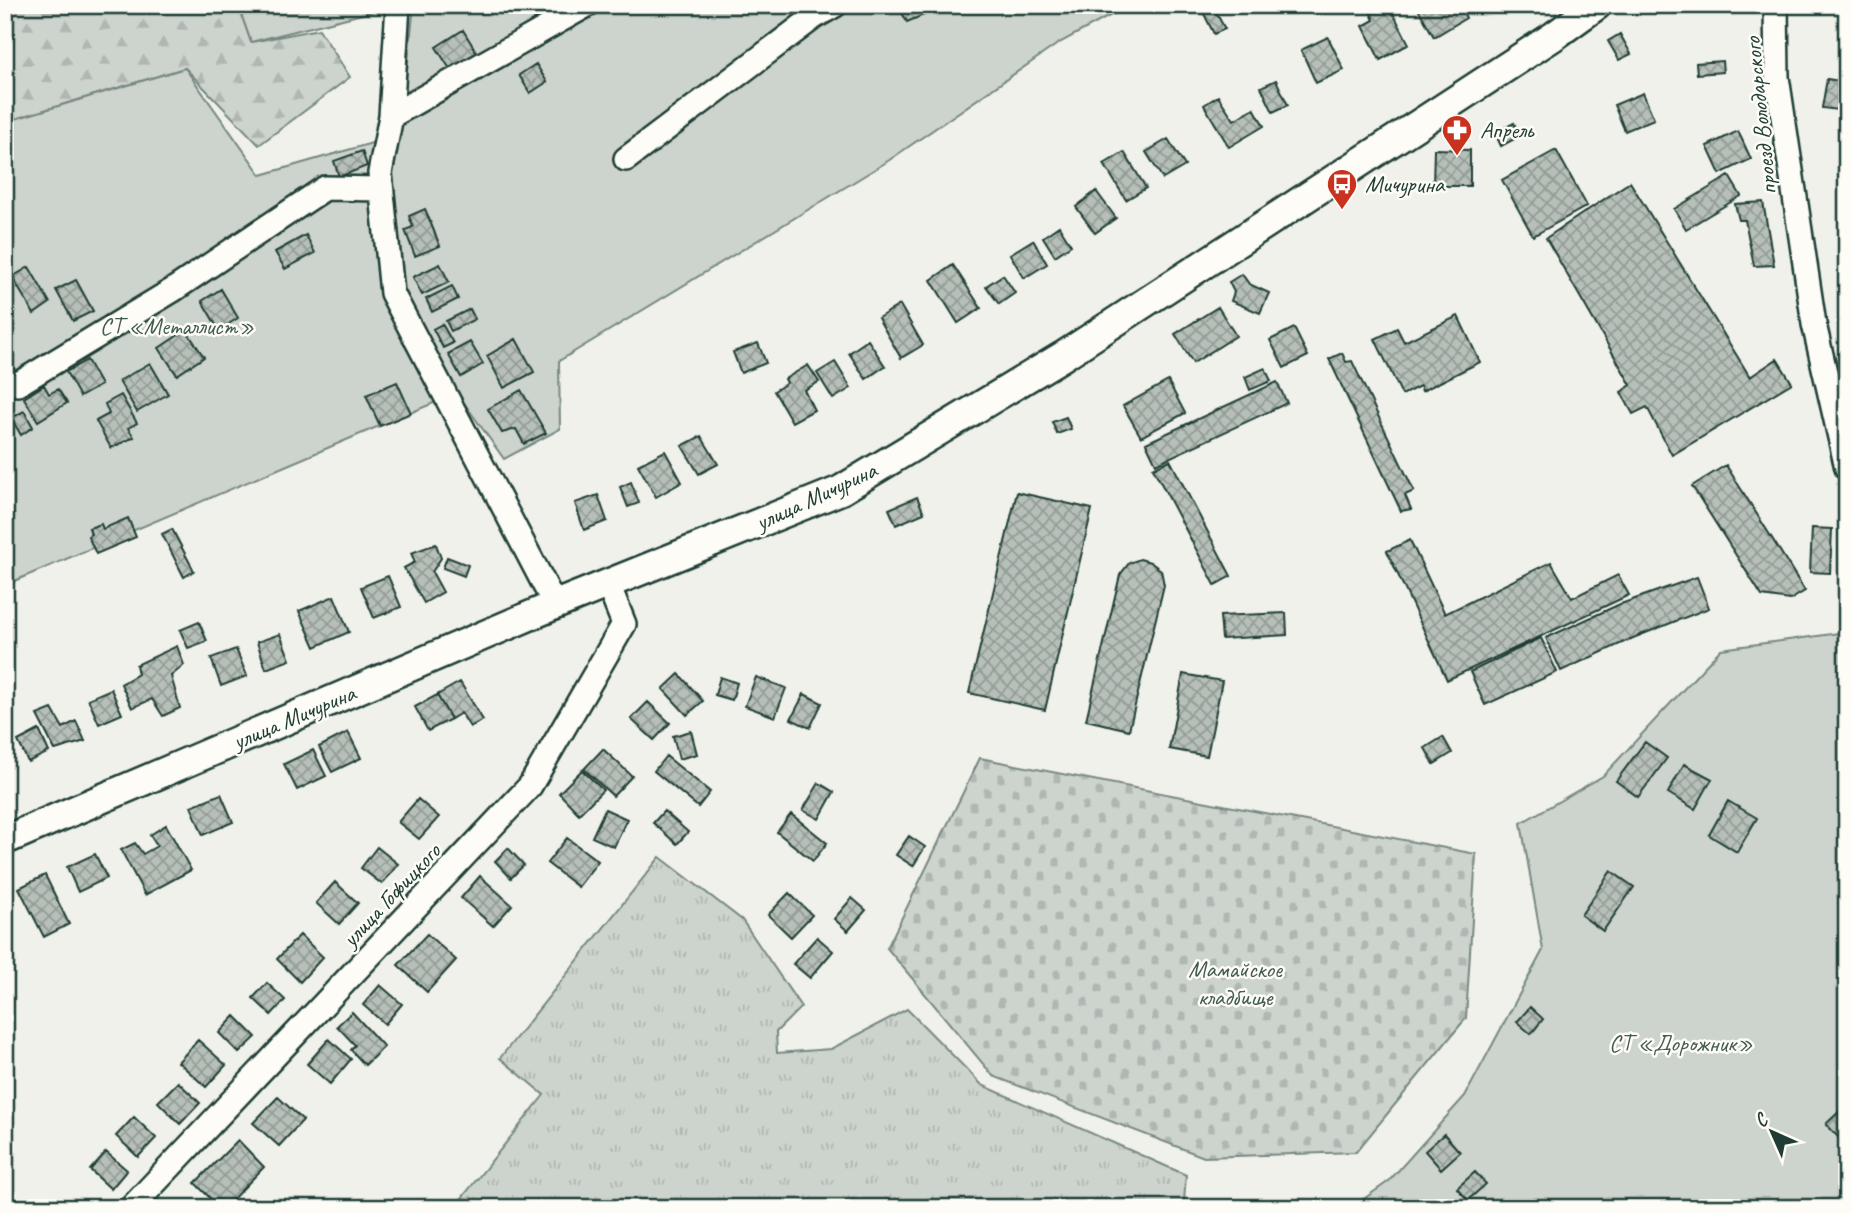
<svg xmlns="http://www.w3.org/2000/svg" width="1852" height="1213" viewBox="0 0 1852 1213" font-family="Caveat,sans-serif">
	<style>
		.grass { fill: url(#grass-tufts); stroke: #768880; stroke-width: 2 }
		.forest { fill: url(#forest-firs); stroke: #768880; stroke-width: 2 }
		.cemetery { fill: url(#cemetery-stones); stroke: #768880; stroke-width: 2 }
		.garden { fill: #cdd3cd; stroke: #768880; stroke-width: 2 }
		.building { fill: url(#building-cross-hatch); stroke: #1f3d34; stroke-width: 2 }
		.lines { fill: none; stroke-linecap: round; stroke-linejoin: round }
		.minor-casing { stroke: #1f3d34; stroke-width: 28 }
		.tertiary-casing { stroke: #1f3d34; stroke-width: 33 }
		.minor { stroke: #fdfcf7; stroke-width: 23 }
		.tertiary { stroke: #fdfcf7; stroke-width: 28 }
		.labels { text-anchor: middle; stroke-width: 5; stroke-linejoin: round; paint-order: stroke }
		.street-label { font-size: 24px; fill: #1f3d34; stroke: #fdfcf7 }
		.poi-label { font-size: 24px; fill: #1f3d34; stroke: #fdfcf7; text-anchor: start }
		.park-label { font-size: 24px; fill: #425b53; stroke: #fdfcf7 }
	</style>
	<defs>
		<pattern id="grass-tufts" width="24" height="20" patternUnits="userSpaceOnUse" patternTransform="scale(1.75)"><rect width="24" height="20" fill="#cdd3cd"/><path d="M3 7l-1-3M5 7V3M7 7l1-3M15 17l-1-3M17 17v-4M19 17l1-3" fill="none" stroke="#b0b6b1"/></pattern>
		<pattern id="forest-firs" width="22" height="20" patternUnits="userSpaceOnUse" patternTransform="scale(1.75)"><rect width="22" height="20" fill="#cdd3cd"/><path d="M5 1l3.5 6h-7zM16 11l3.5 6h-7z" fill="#b0b6b1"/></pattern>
		<pattern id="cemetery-stones" width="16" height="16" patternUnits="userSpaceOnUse" patternTransform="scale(1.75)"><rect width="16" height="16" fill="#cdd3cd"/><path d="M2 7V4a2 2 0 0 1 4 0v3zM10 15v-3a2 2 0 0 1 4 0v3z" fill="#b0b6b1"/></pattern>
		<pattern id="building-cross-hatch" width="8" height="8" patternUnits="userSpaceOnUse" patternTransform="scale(1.75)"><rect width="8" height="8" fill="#b6bfb8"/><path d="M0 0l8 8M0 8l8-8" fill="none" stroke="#939c96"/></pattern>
	</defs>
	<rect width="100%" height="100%" fill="#f0f1eb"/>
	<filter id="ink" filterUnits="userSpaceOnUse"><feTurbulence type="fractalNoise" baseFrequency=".0143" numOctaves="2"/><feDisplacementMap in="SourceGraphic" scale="14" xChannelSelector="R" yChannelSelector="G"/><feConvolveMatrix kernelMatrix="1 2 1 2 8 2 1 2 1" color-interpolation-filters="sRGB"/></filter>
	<g filter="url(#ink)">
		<path class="grass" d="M660,857l82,63 59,87 -25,25 1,21 54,-4 76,-40 75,76 204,90 -2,27 -5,6h-725l90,-113 -44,-37z"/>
		<path class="forest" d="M5,5h233l13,37 68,-13 31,48 -91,68 -74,-77 -180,54z"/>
		<path class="cemetery" d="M980,758l496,96 -10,164 -110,134 -152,5 -211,-81 -106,-128z"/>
		<path class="garden" d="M238,5h160l-147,37z
			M414,5h716l-71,38 -174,120 -326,198 1,68 -56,30 -47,-66 -452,192v-463l180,-54 76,107 139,-40z
			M1847,632v576h-496l38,-27 76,-85 78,-146 -22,-127 82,-47 118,-127z"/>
		<path class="building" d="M898,5h30l3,7 -24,10z
			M1206,5h6l13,24 -11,5 -13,-26z
			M1367,5h22l20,39 -29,16 -17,-34 11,-6z
			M1416,5h43l7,13 -32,19z
			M463,30l14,23 -27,16 -14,-22z
			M1620,34l11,20 -12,6 -11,-19z
			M1328,37l16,33 -28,13 -15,-33z
			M1722,61l1,11 -26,2 -1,-11z
			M536,64l11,18 -17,11 -11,-18z
			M1827,79l20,3v29l-25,-3z
			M1276,80l12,25 -15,7 -12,-25z
			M1643,93l11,26 -29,12 -11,-26z
			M1218,96l16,24 20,-12 10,18 -35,21 -25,-42z
			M1514,123l6,13 -19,10 -6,-13z
			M1738,131l13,28 -31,15 -13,-28z
			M1168,139l17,27 -22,13 -17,-27z
			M1434,149l36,1v36h-37z
			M1556,150l31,56 -54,30 -31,-56z
			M362,151l5,15 -28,11 -5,-16z
			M1124,152l22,36 -20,12 -22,-36z
			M1729,176l12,20 -55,33 -12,-20z
			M1630,182l120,195 27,-18 15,24 -120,72 -25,-48 -14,7 -12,-22 10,-7 -85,-147z
			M1096,191l20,27 -21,15 -19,-26z
			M1763,202l11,63 -20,1 -9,-46h-6l-4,-16z
			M425,209l15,37 -25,10 -10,-26 8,-3 -4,-11z
			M1059,226l12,19 -16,11 -12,-19z
			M306,235l9,18 -30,16 -10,-17z
			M1033,240l14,24 -23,14 -14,-24z
			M440,264l9,18 -27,13 -9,-18z
			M953,265l28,43 -23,15 -27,-43z
			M29,267l21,36 -16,11 -22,-37z
			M1242,274l7,10 20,9 -9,20 -29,-12 3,-9 -5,-10z
			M1003,275l12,18 -16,11 -13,-18z
			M76,280l17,31 -20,10 -17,-31z
			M452,286l6,13 -26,13 -6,-13z
			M221,289l17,29 -19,12 -17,-29z
			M900,305l23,40 -22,13 -23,-40z
			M1218,307l18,29 -43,27 -18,-29z
			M470,309l5,10 -24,12 -5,-10z
			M1458,316l22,46 -58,29 -2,-5 -18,9 -27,-56 22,-11 7,14z
			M442,324l11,19 -10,5 -10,-19z
			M1294,328l14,28 -24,12 -14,-28z
			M186,330l18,27 -27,18 -18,-27z
			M516,339l18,33 -30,16 -17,-32z
			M868,340l17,26 -19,13 -17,-26z
			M470,342l13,22 -22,13 -13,-23z
			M758,343l8,20 -25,10 -8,-21z
			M1342,353l4,9 6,-1 62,130 -9,4 6,14 -10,2 -72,-152z
			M5,354l11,19 -11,6z
			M87,360l14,25 -21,12 -14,-25z
			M835,362l16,26 -18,11 -16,-26z
			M150,363l18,31 -31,18 -18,-31z
			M808,365l11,17 -15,8 10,20 -22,12 -18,-31 13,-8 -2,-4z
			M1265,368l6,13 -21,9 -5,-13z
			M1168,381l17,32 -44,24 -18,-31z
			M397,382l14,31 -31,13 -14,-31z
			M1277,382l10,21 -131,61 -10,-21z
			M44,385l5,9 9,-5 9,14 -29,18 -14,-23z
			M521,390l25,43 -22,11 -8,-15 -14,4 -14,-24z
			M121,395l16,28 -9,5 6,9 -23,11 -15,-27 13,-7 -4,-10z
			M24,411l9,16 -12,8 -10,-17z
			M1066,417l5,12 -14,5 -5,-12z
			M701,436l17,28 -19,10 -17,-28z
			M665,451l17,31 -26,15 -18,-32z
			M1170,460l61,116 -16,9 -62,-117z
			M1726,465l79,126 -15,9 -28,-4 -70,-110z
			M631,482l8,21 -11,4 -8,-20z
			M1017,492l75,17 -47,201 -76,-17z
			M598,495l9,26 -23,9 -9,-27z
			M917,497l7,16 -28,12 -7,-16z
			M128,518l8,19 -40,17 -8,-18 3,-2 -2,-6 12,-4 2,5z
			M1812,528l20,1 -2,44 -20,-1z
			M172,529l22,42 -10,6 -22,-43z
			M1410,540l35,74 106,-52 21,36 46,-23 11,20 -182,85 -60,-129z
			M436,544l5,14 -9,14 11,20 -19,11 -20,-35 11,-6 -4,-9z
			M447,557l21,8 -4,11 -21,-8z
			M1140,559l10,3 11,8 3,15 -35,145 -43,-10 34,-145 9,-12z
			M388,576l13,31 -27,11 -13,-31z
			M1697,577l12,31 -76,30 -72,33 -15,-33 72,-33z
			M334,596l15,36 -34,15 -16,-36z
			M1286,613l1,22 -65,4 -2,-23z
			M199,622l8,19 -19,7 -8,-18z
			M280,634l10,26 -24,9 -9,-27z
			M1541,638l16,34 -72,33 -15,-33z
			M177,646l7,19 -13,11 9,32 -17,8 -11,-17 -20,9 -11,-24 17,-10 -2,-9z
			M236,649l11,27 -26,10 -10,-28z
			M679,674l24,27 -16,14 -24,-26z
			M1183,674l39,7 -15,75 -38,-7z
			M720,677l17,6 -5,17 -17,-5z
			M756,677l30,11 -11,29 -30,-11z
			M460,682l23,38 -13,7 -9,-14 -10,6 -14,-24z
			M111,689l11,25 -23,10 -11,-25z
			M804,694l18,9 -12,25 -19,-9z
			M437,695l14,24 -23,12 -13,-24z
			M648,702l22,21 -16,17 -23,-21z
			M52,709l11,19 13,-7 9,20 -30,9 -18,-35z
			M39,730l10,22 -21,10 -10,-21z
			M691,731l6,23 -18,5 -6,-23z
			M348,732l13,26 -29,14 -13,-25z
			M1443,737l9,16 -18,11 -9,-16z
			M1645,742l22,16 -29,39 -22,-16z
			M603,749l29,27 -19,20 -29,-27z
			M313,750l13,26 -29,14 -13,-26z
			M666,756l44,36 -12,15 -44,-36z
			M1684,764l28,15 -17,30 -27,-16z
			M582,770l21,20 -24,24 -20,-21z
			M819,783l15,9 -15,27 -16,-9z
			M221,794l12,28 -30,13 -12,-29z
			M418,799l21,18 -20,22 -21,-17z
			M1728,801l29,17 -20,34 -28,-17z
			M605,809l22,10 -13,28 -22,-10z
			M664,811l24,21 -11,12 -24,-21z
			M791,814l36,29 -14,18 -36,-29z
			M166,825l25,45 -46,25 -24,-45 14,-7 8,11 14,-8 -7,-11z
			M909,836l16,11 -12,19 -17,-11z
			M567,838l31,23 -20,26 -31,-24z
			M377,847l21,17 -16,20 -21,-16z
			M508,848l16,17 -13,13 -16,-17z
			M95,854l12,24 -29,14 -11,-25z
			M1611,871l23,16 -31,44 -22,-16z
			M45,875l24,49 -25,13 -25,-49z
			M480,876l32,29 -19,21 -32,-28z
			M335,882l23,21 -19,21 -23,-21z
			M789,893l23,22 -21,22 -23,-22z
			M852,898l14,12 -18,21 -14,-12z
			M427,934l29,26 -29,32 -29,-27z
			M300,935l23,22 -23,25 -23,-23z
			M817,937l16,14 -23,27 -17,-14z
			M267,983l18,17 -14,15 -18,-17z
			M380,985l22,19 -17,20 -22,-19z
			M1530,1007l13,12 -12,15 -14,-12z
			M352,1012l32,35 -19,18 -14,-15 4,-5 -18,-19z
			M235,1016l21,21 -17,16 -20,-20z
			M329,1039l22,20 -21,25 -23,-20z
			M198,1040l28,25 -20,22 -28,-25z
			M178,1082l22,21 -20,21 -22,-22z
			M278,1097l25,23 -24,26 -26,-23z
			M1841,1110l6,6v17l-7,6 -14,-15z
			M134,1117l22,21 -18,19 -22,-21z
			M1444,1134l16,18 -19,17 -16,-18z
			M238,1140l26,27 -40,41h-4l-25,-25z
			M106,1152l21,18 -16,19 -21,-19z
			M1475,1172l11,12 -18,16 -11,-12z"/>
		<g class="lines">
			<g class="minor-casing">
				<path id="minor" d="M398,5l-7,111 -11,57 12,120 163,312
					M1776,5l1,72 37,247 33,144
					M391,116l196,-111
					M626,159l188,-142 21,-12
					M18,384l155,-94 152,-102 56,1
					M131,1208l399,-422 94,-162 -16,-40"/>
			</g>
			<g class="tertiary-casing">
				<path id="tertiary" d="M5,840l550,-235 286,-115 222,-134 491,-320 43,-31"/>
			</g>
			<use href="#minor" class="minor"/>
			<use href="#tertiary" class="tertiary"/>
		</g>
	</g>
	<defs>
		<g id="pharmacy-pin" transform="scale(1.575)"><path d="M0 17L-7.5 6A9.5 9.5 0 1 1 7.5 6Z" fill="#c8321e" stroke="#fdfcf7"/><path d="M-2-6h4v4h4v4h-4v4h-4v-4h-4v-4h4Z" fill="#fff"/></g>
		<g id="bus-pin" transform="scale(1.575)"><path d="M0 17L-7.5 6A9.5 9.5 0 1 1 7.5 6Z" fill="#c8321e" stroke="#fdfcf7"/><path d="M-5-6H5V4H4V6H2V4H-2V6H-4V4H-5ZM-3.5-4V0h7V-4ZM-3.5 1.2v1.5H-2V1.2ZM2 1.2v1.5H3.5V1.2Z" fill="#fff"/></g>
	</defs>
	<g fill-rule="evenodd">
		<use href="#pharmacy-pin" x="1457" y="130"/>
		<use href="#bus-pin" x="1342" y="184"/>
	</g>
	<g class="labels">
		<g class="street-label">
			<text transform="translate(1760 116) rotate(-96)" y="8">проезд Володарского</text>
			<text transform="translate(816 496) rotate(-25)" y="8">улица Мичурина</text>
			<text transform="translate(294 717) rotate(-23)" y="8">улица Мичурина</text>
			<text transform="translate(391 895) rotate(-47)" y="8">улица Гофицкого</text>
		</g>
		<g class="poi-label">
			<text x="1480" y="138">Апрель</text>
			<text x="1365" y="192">Мичурина</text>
		</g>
		<g class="park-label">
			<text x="177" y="334">СТ «Металлист»</text>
			<text x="1235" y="977">Мамайское<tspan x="1235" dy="28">кладбище</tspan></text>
			<text x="1681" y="1051">СТ «Дорожник»</text>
		</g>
	</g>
	<rect width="1852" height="1213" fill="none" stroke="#fdfcf7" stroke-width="28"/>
	<rect x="14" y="14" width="1824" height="1185" fill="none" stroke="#1f3d34" stroke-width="2.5" filter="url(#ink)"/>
	<g transform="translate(1772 1132) rotate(315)" stroke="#fdfcf7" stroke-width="5" paint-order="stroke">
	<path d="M0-5L12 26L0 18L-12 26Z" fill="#1f3d34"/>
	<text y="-10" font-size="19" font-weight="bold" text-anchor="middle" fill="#1f3d34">С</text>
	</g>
</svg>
